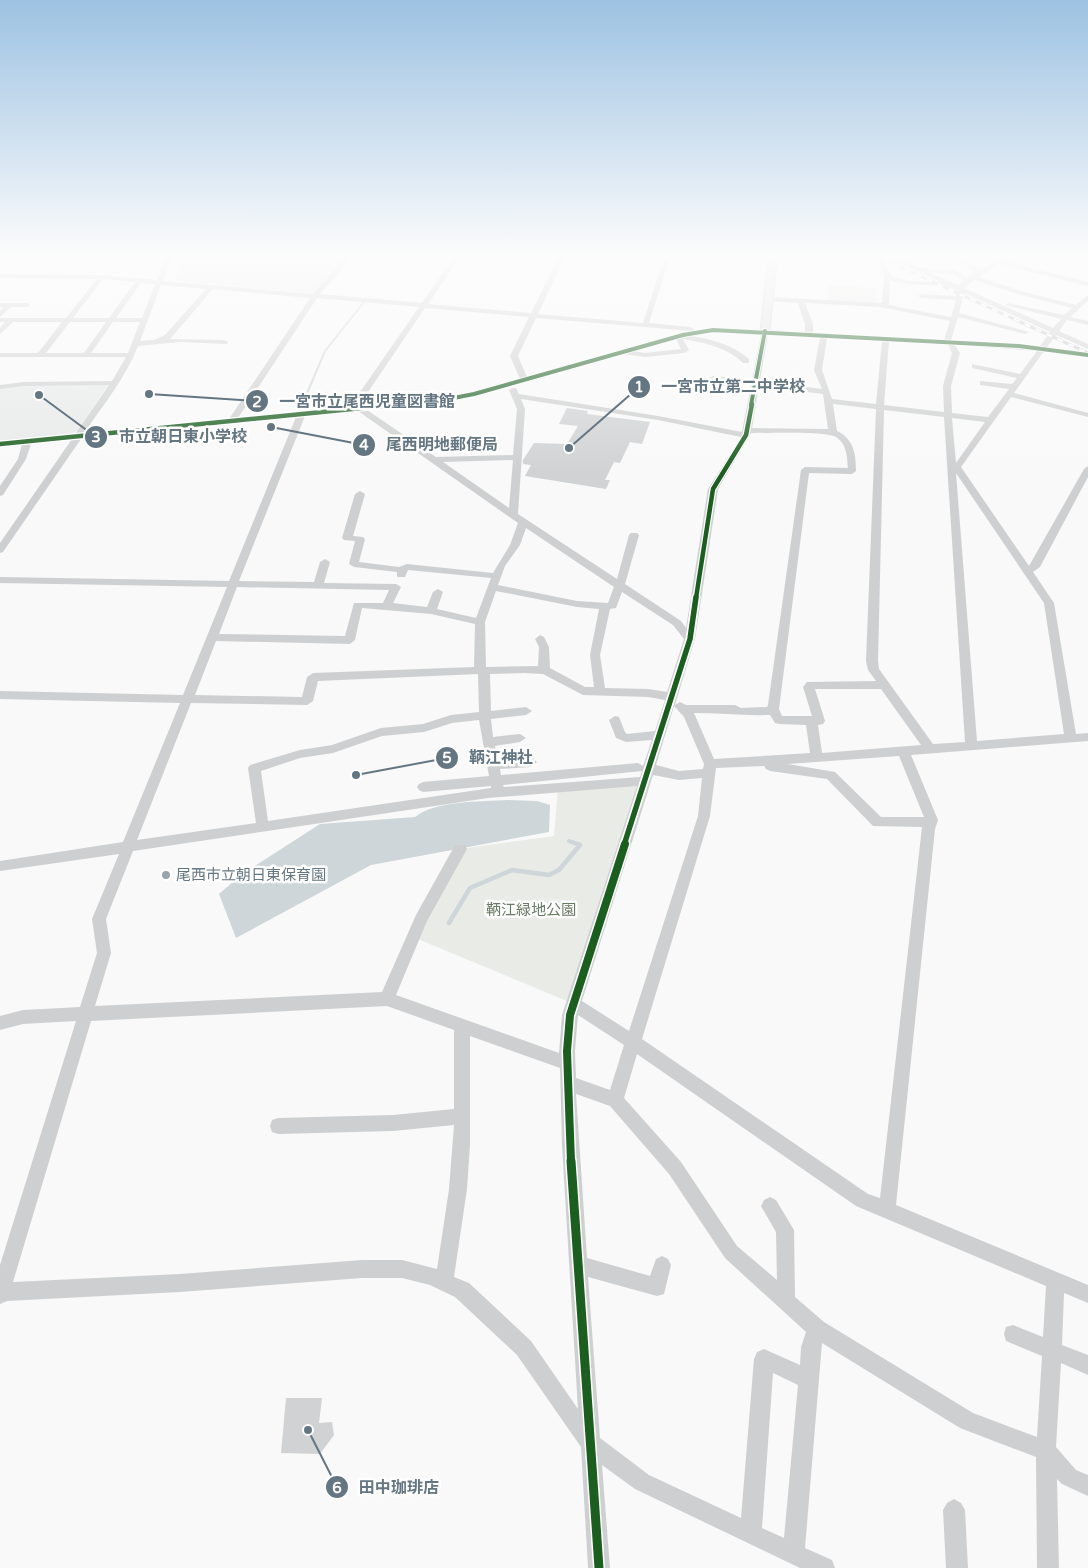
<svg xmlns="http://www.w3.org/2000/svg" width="1088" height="1568" viewBox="0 0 1088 1568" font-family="'Varela Round','Noto Sans JP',sans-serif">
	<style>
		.built { fill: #e8e9e9 }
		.green { fill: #e8ebe6 }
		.water { fill: #ced6d9 }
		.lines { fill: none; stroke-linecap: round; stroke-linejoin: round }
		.stream-far3 { stroke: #ced6d9; stroke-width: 2 }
		.stream-far2 { stroke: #ced6d9; stroke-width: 2.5 }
		.stream-far1 { stroke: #ced6d9; stroke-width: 4 }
		.stream { stroke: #ced6d9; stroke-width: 4.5 }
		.building { fill: #d0d2d3 }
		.major-casing { stroke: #d5d6d7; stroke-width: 3 }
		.minor { fill: #cecfd0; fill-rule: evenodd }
		.major { fill: #e1e2e2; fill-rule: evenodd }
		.rail-casing { stroke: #c3c5c6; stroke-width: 3 }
		.rail { stroke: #fff; stroke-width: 2; stroke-dasharray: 6; stroke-linecap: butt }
		.cycleway-far4-casing { stroke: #fff; stroke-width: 5.5 }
		.cycleway-far3-casing { stroke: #fff; stroke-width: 7 }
		.cycleway-far2-casing { stroke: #fff; stroke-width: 9 }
		.cycleway-far1-casing { stroke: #fff; stroke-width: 11 }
		.cycleway-casing { stroke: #fff; stroke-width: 12 }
		.cycleway-far4 { stroke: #1b5e20; stroke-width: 4 }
		.cycleway-far3 { stroke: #1b5e20; stroke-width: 4.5 }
		.cycleway-far2 { stroke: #1b5e20; stroke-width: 5.5 }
		.cycleway-far1 { stroke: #1b5e20; stroke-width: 8 }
		.cycleway { stroke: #1b5e20; stroke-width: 9 }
		.poi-dot { fill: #99a4ac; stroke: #fff; stroke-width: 2 }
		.labels { text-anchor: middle; stroke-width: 5; stroke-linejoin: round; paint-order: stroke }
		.poi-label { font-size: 15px; fill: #657683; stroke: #fff; text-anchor: start }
		.park-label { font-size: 15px; fill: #687a64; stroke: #fff }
		.leader { fill: none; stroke: #657683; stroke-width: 2 }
		.callout-dot { fill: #657683; stroke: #fff; stroke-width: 2 }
		.mark-label { font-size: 15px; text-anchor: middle; font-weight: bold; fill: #fff }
		.callout-label { font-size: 16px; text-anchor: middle; font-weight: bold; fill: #657683; stroke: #fff; stroke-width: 5; stroke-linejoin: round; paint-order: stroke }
	</style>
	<rect width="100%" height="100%" fill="#f9f9f9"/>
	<path class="built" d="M184,254h166l-34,38 -4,1 -135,-12 -2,-1z
		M109,384l-34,49 -5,2 -70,8v-55l25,-2z"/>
	<path class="green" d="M829,285l47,3 1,17 -50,-3z
		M646,781l-72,223 -161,-67 47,-88 94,-13 4,-48z"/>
	<path class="water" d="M508,800l29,1 13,4 -1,27 -178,33 -135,73 -17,-44 22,-19 79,-51 95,-7c21,-17 66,-15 93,-17z"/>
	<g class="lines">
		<path class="stream-far3" d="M302,405l23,-54 39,-49"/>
		<path class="stream-far2" d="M299,413l4,-9"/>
		<path class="stream-far1" d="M569,841l11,4"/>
		<path class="stream" d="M449,923l21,-35 42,-18 37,5 10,-5 21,-25 -2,-1"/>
	</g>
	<path class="building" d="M567,408l21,3 -1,3 63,8 -8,22 -12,-2 -10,21 -6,-1 -9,18h5l-4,9 -81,-13 6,-11 -8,-1v-4l11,-17 33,1 11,-18 -19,-2z
		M286,1398h36l-3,25 13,-1 2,13 -14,19 -39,-1z"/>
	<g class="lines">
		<g class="major-casing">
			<path id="major" d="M769,254h8l-8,77 -4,3 -4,-3z"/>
		</g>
		<path class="minor" d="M167,254h6l-10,27 150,13 36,-40h6l-35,40 102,9 34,-49h6l-34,50 103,9 29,-59h6l-28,60 105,9 22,-69h6l-22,69 41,4 4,2 -1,2 -157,-13 -18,38 9,21 156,-44 30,-5 49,2 3,-1 40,4v-9l-7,-21 -30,-2 -3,-2 3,-2 114,6 2,-28 -3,-5 -1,-12 -21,-4h31l30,14 35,2 13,8 1,-2 7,-3 -25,-19h7l23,16 25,-16h7l-9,7 84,21v4l-89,-22 -20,13 46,15 51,13 12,-10v6l-18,16 18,4v4l-21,-5 -8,11 29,13v5l-32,-14 -9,12 41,6v4l-44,-6 -30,42 74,20v4l-77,-20 -50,70 68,99 55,-97 4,-3v11l-48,90 -7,5 21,31 22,131 12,-1v8l-177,14 27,65 -3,9 -39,376 192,80v18l-24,-10 -2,52 26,10v20l-27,-12 -5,84 20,23 12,5v21l-26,-12 -5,-5 2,89h-22l-1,-111 -76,-29 -138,-85 -17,205 27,12 3,8h-35l-165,-79 -33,-24 8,103h-22l-7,-121 -64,-92 -62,-58 -25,-12 -28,-7h-40l-182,14 -173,9 -7,3v-39l76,-244 -53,3 -23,6v-14l23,-6 57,-3 17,-54 -5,-34 27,-65 -119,17v-10l123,-19 57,-139 -180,-4v-8l183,4 44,-108 -227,-4v-6l229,4 67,-164 -215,22 -78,113 -3,1v-10l72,-104 -41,5 -5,15 -23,36 -3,1v-10l18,-27 4,-15 -22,3v-6l75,-7 34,-49 -85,1 -24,3v-4l24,-3 88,-1 14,-24h-126v-4h38l24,-31h-49l-13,12v-6l5,-6h-5v-4h66l31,-39 -97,-1v-4l102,1 55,5zM886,257l55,25c-12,0 -44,1 -52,-9 -4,-4 -3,-11 -3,-16zM929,272l24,2 11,7 -6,4zM103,279l32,3 -26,36h-36zM890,280c22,8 48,1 67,10l-1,6 -35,-2 -3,2 3,2 35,2 -5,17 -62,-12zM974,280l47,15 51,13 -8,7 -56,-12 -3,2 56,14 -8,9 -89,-40zM141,283l14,1 -13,34h-26zM161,285l45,4 -41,46 -11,5 -14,1zM213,289l97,9 -81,121 -145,14c20,-29 42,-56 54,-87l42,-4 47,2 1,-2 -4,-2 -54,-1zM964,293l86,39 -10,14 -89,-6 7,-23 67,17 4,-2 -70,-19zM317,298l102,9 -61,88 -3,11 -117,12zM805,303l75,4 70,14 -6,19 -131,-7v-9zM425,308l104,9 -19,39 10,23 -47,13 -30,6 -79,7 2,-10zM70,322h36l-22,31h-38zM113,322h27l-12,31h-37zM713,332l48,3 -9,45 -39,-4 -4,2 4,2 38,5 -9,47 -84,-16 -139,-22 -3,-6h-3l-4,2 8,19 -4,46 -77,2 -69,-47 76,-8 31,-6 149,-42 22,3 39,-4 5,-3 -6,-11c22,4 44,8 60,24h6v-4c-16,-14 -37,-20 -58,-23zM768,335l52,3 -6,32 8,19 -62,-8zM827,338l55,3 -6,63 -44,-5 -10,-29zM676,339l5,10 -36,4 -12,-2zM889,341l59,3 4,9 -9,33 1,26 -60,-7zM955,345l82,6 -17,23 -48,-10v4l45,10 -5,6 -32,-3v4l29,4 -21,28 -36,-4 -1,-27 9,-33zM759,386l64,8 5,35 -76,-1zM521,399l137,21 83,17 -33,52 -22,139 -5,-7 -56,-37 14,-49 -2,-2h-6l-2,2 -12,44 -99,-65 7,-105zM833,404l43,5 -10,252 2,9 8,11 -69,1 -4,5 9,29h-30l-3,-7 30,-236 43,1 4,-3c0,-17 -2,-32 -19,-40zM884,410l60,7 21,325 -32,2 -54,-75 -1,-8zM358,411l160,112 -8,22 -17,28 -86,-9 -8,3 -40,-5 6,-23 -2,-2 -10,-1 12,-42 -5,-3 -5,3 -13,44 2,2 11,1 -6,23 5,3 43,5v5h8l3,-7 83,8 -15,40 -39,-9 6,-17 -5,-3 -5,3 -6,15 -34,-4 8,-16 -5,-3 -72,-1 6,-21 -5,-3 -5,3 -6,20 -75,-1 66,-165zM952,418l33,4 -29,41zM751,433c15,0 76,-2 85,4 11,7 11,20 12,31l-43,-1 -4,3 -33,235 -1,2 -26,1 -6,-3h-49l-6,-3 -5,3 20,-66 23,-150zM513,460l-4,48 -66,-46zM956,473l88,130 20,131 -87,7zM526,528l88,59 -6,16 -31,-2 -79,-16 7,-19 15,-21zM237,587l152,3 -6,13h-29l-9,33 -126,-2zM496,591l81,16 22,2 -9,46 4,32h-9l-35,-19 -1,-21 -5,-10 -4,-2 -5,4 4,8 -1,19 -52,1 -1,-45zM622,592l51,33 11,14 -17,53 -19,-3 -43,-1 -5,-33 10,-46 6,-1zM362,608l69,6 44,10 -1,43 -161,6 -6,4 -5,20 -107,-2 21,-54 134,3 5,-4zM524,673l19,1 40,21 65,2 17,3 -10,31 -28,3 -2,-2 -6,-15 -4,-1 -6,4 7,18 10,4 26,-2 -9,26 -5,-3 -137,12 -1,-6 31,-2 6,-5 -6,-5 -33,3 -3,-14 25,-4 6,-4 -6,-4 -27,3 -2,-18 35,-4 6,-4 -6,-4 -35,4 -1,-37zM478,674l1,38 -28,3 -28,9 -42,4 -49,17 -32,5 -50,15 -2,3 8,55 -119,17 54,-137 116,2 6,-4 5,-20zM815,689h66l40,56 -99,8 -4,-28 5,-1 2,-3zM674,706l10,11 20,47 -1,5 -24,2 -23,-6zM694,713c26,0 50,3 76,2l5,8 4,1 27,1 4,28 -96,6zM479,720l10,56 -66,6 -4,2 -2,3 2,3 4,2 68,-6v2l-223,33 -7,-50 39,-13 33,-5 49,-17 42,-4 28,-9zM899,756l25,61h-43l-46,-45 -47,-8zM764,766l2,3 4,2 57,8 46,47 49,1 -42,371 -12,-4 -226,-155 68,-223 6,-48zM642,771l-2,6 -136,10 -1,-2zM653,775l26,5 23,-2 -4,38 -69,215 -47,-30zM637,786l-75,229 -3,38 -163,-58 31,-74 40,-72 -2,-4h-10l-39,70 -34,77 -287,14 16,-53 -5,-34 27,-68 355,-53zM387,1006l67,24v79l-61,6 -115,3 -6,2 -2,6 2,6 6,2 115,-3 61,-6 -5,64 -12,80 -35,-9h-40l-182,14 -167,8 78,-261zM578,1015l46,30 -14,45 -34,-12 -1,-27zM470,1036l90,32 2,78 16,263 -47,-68 -62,-58 -15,-6 13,-88 3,-44zM637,1054l219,152 190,80 -3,51 -30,-12 -7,2 -2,7 2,7 36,15 -5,81 -64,-24 -149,-91 -29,-25 -1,-67 -18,-30 -6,-3 -6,3 -3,6 15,26 1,48 -40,-34 -56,-84 -57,-64zM576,1094l34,12 59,68 56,84 81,74 -5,15 -1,18 -36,-16 -7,3 -3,7 -13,159 -92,-43 -49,-37 -12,-161 69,19 7,-2 7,-29 -3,-6 -6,-3 -6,3 -6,17 -63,-18zM773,1373l25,12 -14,153 -22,-10z
			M1040,254c7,0 14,3 20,3 10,-1 17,-4 28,-1v4l-14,-4 -15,5z
			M0,303h27l3,2 -3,2h-16l-11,10v-6l3,-4h-3z
			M954,1499l7,4 4,7 3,58h-22l-3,-58 4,-7z"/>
		<use href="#major" class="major"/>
		<g class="rail-casing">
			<path id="rail" d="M872,254l216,99"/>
		</g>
		<use href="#rail" class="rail"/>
		<g class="cycleway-far4-casing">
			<path id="cycleway-far4" d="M391,405l52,-5 31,-6 209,-59 30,-5 306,16 69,9
				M751,405l14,-74"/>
		</g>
		<g class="cycleway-far3-casing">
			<path id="cycleway-far3" d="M0,444l403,-40
				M696,598l17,-109 33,-54 6,-31"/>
		</g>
		<g class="cycleway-far2-casing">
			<path id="cycleway-far2" d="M624,845l66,-206 6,-42"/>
		</g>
		<g class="cycleway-far1-casing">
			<path id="cycleway-far1" d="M571,1162l-4,-111 3,-36 55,-171"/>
		</g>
		<g class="cycleway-casing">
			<path id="cycleway" d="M571,1161l28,407"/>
		</g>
		<use href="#cycleway-far4" class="cycleway-far4"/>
		<use href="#cycleway-far3" class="cycleway-far3"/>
		<use href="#cycleway-far2" class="cycleway-far2"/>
		<use href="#cycleway-far1" class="cycleway-far1"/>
		<use href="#cycleway" class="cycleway"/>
	</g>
	<linearGradient id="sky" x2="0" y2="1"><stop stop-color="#9dc2e2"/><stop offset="0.54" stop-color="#fcfcfc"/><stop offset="1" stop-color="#fcfcfc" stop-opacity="0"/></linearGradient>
	<rect width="1088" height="474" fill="url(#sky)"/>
	<circle class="poi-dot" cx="166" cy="875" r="5"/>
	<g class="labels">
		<g class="poi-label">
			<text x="176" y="880">尾西市立朝日東保育園</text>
		</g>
		<g class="park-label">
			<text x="531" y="915">鞆江緑地公園</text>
		</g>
	</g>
	<path class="leader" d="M569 448L639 387M149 394L257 401M39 395L96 437M271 427L364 445M356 775L447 758M308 1430L337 1487"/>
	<g class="callout-dot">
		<circle cx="569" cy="448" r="5"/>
		<circle cx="149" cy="394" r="5"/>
		<circle cx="39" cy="395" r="5"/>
		<circle cx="271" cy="427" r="5"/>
		<circle cx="356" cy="775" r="5"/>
		<circle cx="308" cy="1430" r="5"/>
		<circle cx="639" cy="387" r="12"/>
		<circle cx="257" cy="401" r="12"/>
		<circle cx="96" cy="437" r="12"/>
		<circle cx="364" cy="445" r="12"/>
		<circle cx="447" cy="758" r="12"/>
		<circle cx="337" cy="1487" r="12"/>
	</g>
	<g class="mark-label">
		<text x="639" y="392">1</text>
		<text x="257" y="407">2</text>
		<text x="96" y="442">3</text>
		<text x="364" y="450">4</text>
		<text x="447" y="763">5</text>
		<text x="337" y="1493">6</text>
	</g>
	<g class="callout-label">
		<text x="733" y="392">一宮市立第二中学校</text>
		<text x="367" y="407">一宮市立尾西児童図書館</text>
		<text x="183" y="442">市立朝日東小学校</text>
		<text x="442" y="450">尾西明地郵便局</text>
		<text x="501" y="763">鞆江神社</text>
		<text x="399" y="1493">田中珈琲店</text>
	</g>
</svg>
